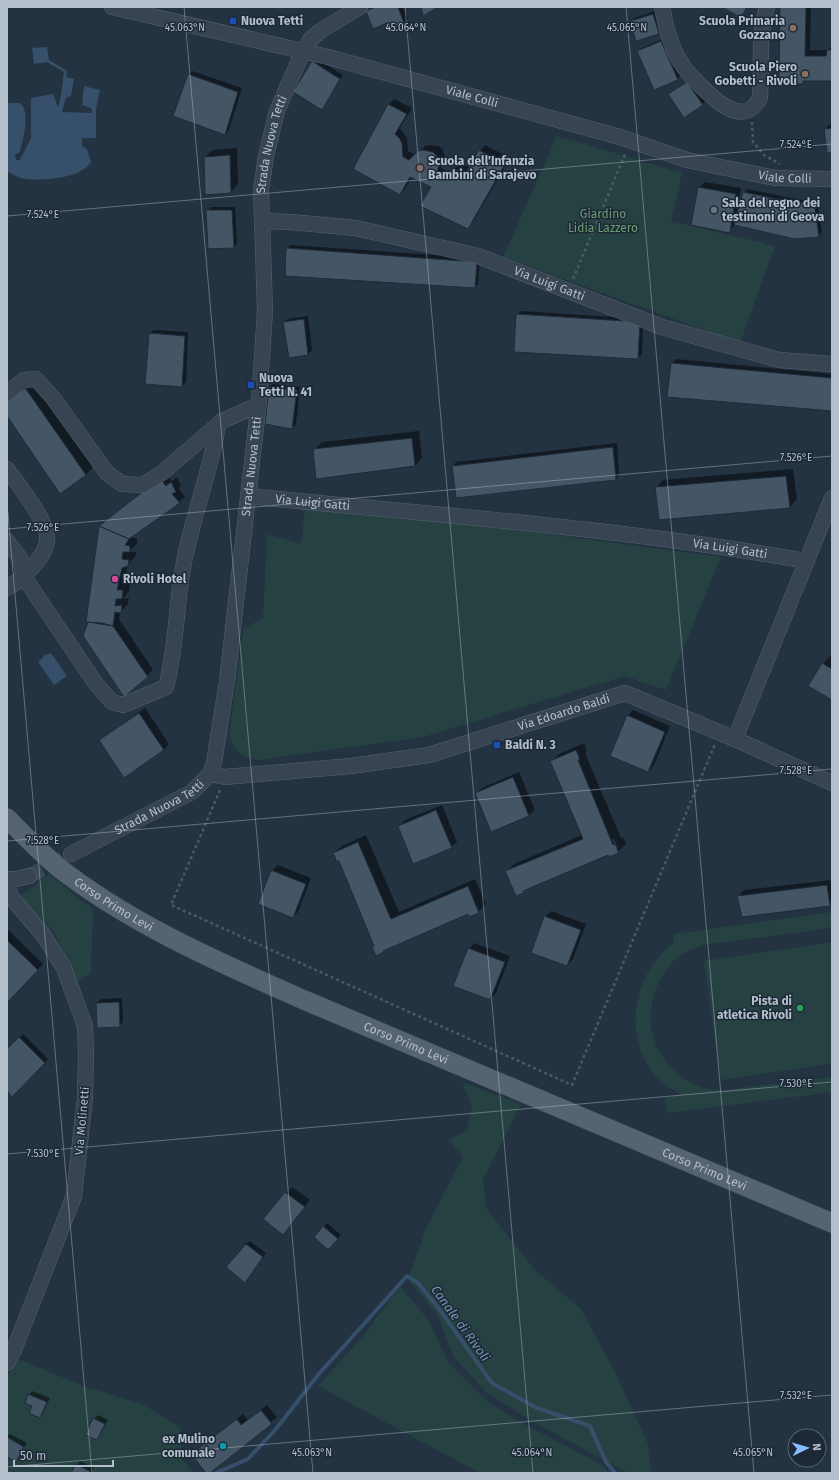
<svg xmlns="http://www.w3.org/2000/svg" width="839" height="1480" viewBox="0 0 839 1480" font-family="'Fira Sans',sans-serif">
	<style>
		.green { fill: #264142 }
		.water { fill: #364f6a }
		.shadow { fill: #0007; fill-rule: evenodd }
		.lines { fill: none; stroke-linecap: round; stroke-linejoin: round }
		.stream { stroke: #364f6a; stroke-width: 4 }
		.building { fill: #456; stroke: #1f2b38 }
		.minor-tunnel { stroke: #394857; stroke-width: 15; stroke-dasharray: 15 8; stroke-linecap: butt }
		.minor-casing { stroke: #56626f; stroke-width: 16 }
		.major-casing { stroke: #44505d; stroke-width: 20 }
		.path { stroke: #445e5f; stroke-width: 2.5; stroke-dasharray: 3 3; stroke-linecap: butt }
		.minor { stroke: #384451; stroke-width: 15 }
		.major { stroke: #566371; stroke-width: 19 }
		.ticks { fill: none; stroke: #b4bfcc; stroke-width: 1; stroke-opacity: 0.45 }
		.transit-dot { fill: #1a4fb4; stroke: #1d2936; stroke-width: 1.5 }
		.education-dot { fill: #8d6e63; stroke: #1d2936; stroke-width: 1.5 }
		.worship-dot { fill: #6b7280; stroke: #1d2936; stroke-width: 1.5 }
		.hotel-dot { fill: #d1479c; stroke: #1d2936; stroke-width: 1.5 }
		.leisure-dot { fill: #2e9e5b; stroke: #1d2936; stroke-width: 1.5 }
		.culture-dot { fill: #0f9aa8; stroke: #1d2936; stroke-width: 1.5 }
		.labels { text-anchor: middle; stroke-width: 3; stroke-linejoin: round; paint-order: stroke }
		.poi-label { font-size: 12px; font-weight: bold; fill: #b4bfcc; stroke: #1d2936; text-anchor: start }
		.street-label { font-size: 12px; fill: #b4bfcc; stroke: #1d2936 }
		.park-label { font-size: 12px; fill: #6a9e72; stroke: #1d2936 }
		.water-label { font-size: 13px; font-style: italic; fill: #7292b1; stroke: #1d2936 }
		.ticks-label { font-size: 10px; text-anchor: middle; fill: #b4bfcc; stroke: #1d2936; stroke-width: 3; stroke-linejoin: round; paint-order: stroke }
	</style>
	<rect width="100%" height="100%" fill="#233342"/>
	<path class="green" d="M557,136l125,37 -11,48 104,25 -35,97 -237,-86z
		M306,502l415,55 -55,133 -41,-14 -202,61 -165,23c-19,-4 -21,-6 -29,-24l14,-107 20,-11 4,-84 34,10z
		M49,874l44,36 -2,63 -13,9 -24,-50 -36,-34z
		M832,912v16l-129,17c-9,3 -18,7 -25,12 -33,29 -38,83 -4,113 9,8 19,15 31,18 16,5 35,0 51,-2 26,-3 51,-6 76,-9v15l-165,21 -2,-15 16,-3c-9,-6 -19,-12 -27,-21 -32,-39 -21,-102 20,-131l-1,-9z
		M832,942v122l-111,16 -17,-119z
		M462,1082l59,22 -38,76 3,28 50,63 45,38 36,67 31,68 3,29h-23l-98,-53 -44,-28 -33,-36 -16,-42 -29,-34 18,-52 37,-71 -14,-17 18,-10 5,-23z
		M400,1286l29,35 19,41 40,40 38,23 78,41 5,7h-129l-162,-87 46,-51z
		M16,1358l70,29 56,17 38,23 2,32 12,14h-187v-96z"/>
	<path class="water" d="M47,47l2,13 18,11 -1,6 8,2 -3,17 -5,2 -4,14 30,1 -1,-5 -9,-3 2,-19 16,4 -4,19v29h-14v8l5,3 4,13c-10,17 -52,20 -70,16 -5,-1 -10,-5 -14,-7v-68h13c11,8 3,39 -1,50l-4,1 1,6h4l11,-22v-40l22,-4 5,13c4,-10 4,-23 6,-35l-17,-10 -13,2 -2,-16z
		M51,653l16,23 -13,9 -16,-23 5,-4v-2z"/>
	<path class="shadow" d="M373,7h30l5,12 -4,3 -14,6 -2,-6 -21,-11z
		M781,7h30l-1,43h18l4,-4v34h-26l-3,3z
		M656,11l6,19 -4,3 -27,-11 3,-4z
		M665,38l16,37 -4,4 -39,-28 4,-3z
		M316,58l27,17 -18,30 -13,-43z
		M192,71l50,17 -13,42 -4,4 -37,-59z
		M691,79l15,22 -4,3 -33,-10z
		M394,99l18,9 -12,20 7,10 1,13 8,4 9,-9 5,-1 9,1 4,4 2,7 -4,11 9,5 6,-6 6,-2 9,2 9,-16 5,-6 25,13 -37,64 -5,5 -36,-41 -20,-10 -6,12 -6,6 -12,-89z
		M831,123h1v29l-7,-23z
		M237,148l1,36 -8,8 -25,-35 8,-7z
		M705,182l36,6 -4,24h2l5,-19 3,-4 54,11 16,-1 5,33 -3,4 -24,2 -60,-13 -6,7 -30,-45z
		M211,207h24l2,37 -4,3 -26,-36z
		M291,245l189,13 -2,26 -4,3 -187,-39z
		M521,311l122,8 -1,35 -4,4 -121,-43z
		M308,316l4,34 -4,4 -24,-32 4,-3z
		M154,330l34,2 -2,50 -4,4 -36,-3 4,-50z
		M676,359l156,15v36l-160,-47z
		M34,381l59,86 -7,8 -79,-61v-13z
		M273,384l27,3 -4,38 -4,3 -23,-41z
		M419,431l3,27 -7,8 -101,-16 8,-8z
		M617,443l2,32 -3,4 -163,-13 3,-4z
		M793,469l4,30 -7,8 -134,-19 7,-8z
		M166,473l6,8 5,-4 4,9 -3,2 7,9 -53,40 5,2v4l-8,9h7l-1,5 -7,7 -4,18 6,1 -1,8 -6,8 6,-1 -1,6 -7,7 -2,8 34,51 -29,25 -35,-73 11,-96z
		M832,654v45l-9,-35z
		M145,708l24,36 -6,6 -63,-10z
		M633,710l37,16 -16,39 -6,6 -20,-55z
		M584,743l3,8 -2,2 36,85 2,-1 3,7 -8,8 -9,2 -81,34 -12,7 -9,-23 7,-8 68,-29 -30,-74 7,-7zM612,839h2l4,9h-2z
		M519,772l16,38 -6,5 -38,16 -15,-37 6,-6z
		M442,805l15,37 -6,5 -52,-21 6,-6z
		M366,835l33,77 76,-33 11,25 -8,8 -9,1 -82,35 -11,7 -1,-9 -36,-86 -5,-7 8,-7z
		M278,865l33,13 -13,34 -6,5 -20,-46z
		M832,880v22l-3,3 -91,-9 6,-6z
		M551,911l35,13 -13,35 -6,6 -22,-48z
		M7,929l36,35 -36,38z
		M474,943l36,13 -14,37 -6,6 -21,-50z
		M122,998l1,24 -4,4 -22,-23 4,-4z
		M23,1034l25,25 -36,36 -5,-5v-39z
		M292,1187l18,13 -27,34 -19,-15z
		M327,1223l14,12 -13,14 -13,-12z
		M250,1241l16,12 -18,25 -2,-34z
		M32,1391l18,7 -7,15 -3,4 -11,-22z
		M267,1405l10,12 -69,56 -9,-24 44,-35 5,6z
		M98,1415l10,5 -11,19 -3,-20z
		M10,1434l17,9 -11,18 -9,-5v-20z
		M80,1461l14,7 -3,5h-19z"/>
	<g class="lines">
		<path class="stream" d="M216,1473l32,-14 28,-30 42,-54 89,-99 11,7 22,27 52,73 45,25 53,18 16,36 9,11"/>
	</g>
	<path class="building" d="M376,7h22l6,16 -14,6 -3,-6 -14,6 -7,-18z
		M421,7h17l-15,9z
		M722,7h25l-6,11z
		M780,7h26l-1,49h21l1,-6h5v31h-29v3h-24z
		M653,14l6,20 -23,7 -6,-20z
		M661,41l17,39 -24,10 -17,-39z
		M312,61l28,18 -18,31 -29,-18z
		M188,74l50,18 -13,43 -52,-19z
		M687,82l16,23 -19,13 -16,-24z
		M388,104l19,10 -12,20 5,5 2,5 1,13 6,3 9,-9 5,-1 10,2 4,4 3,8 -4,10 8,4 5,-6 6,-2 11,2 13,-22 26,14 -37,65 -48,-23 11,-19 -21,-10 -10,18 -47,-26z
		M832,128v25h-5l-3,-24z
		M230,155l1,38 -26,2 -1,-38z
		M698,187l38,7 -6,39 -39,-8z
		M743,192l54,11 17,-1 5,35 -24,2 -61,-14z
		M206,210h26l2,38 -26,1z
		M286,248l191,14 -2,26 -190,-12z
		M516,314l124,8 -2,37 -124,-7z
		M304,319l4,36 -19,3 -6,-36z
		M149,333l36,3 -3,51 -37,-3z
		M671,363l161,15v33l-165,-14z
		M269,387l28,3 -5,39 -27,-5z
		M26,389l60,86 -26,19 -53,-78v-16l6,-6z
		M412,438l3,28 -99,13 -3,-30z
		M613,447l3,33 -160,18 -4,-32z
		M786,476l4,32 -131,12 -4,-33z
		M160,478l6,8 5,-4 5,10 -4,2 8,9 -51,36 -30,-13z
		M99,526l30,13 -4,6 5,1v6h-7l-1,7 7,1 -1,6 -6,2 -5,22h6l-1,9h-6l-1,7 7,-1 -1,8 -6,-1 -2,14 -11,-3 -16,-1z
		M88,622l25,4 35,51 -24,20 -41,-61z
		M822,663l10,6v31l-24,-14z
		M139,713l25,37 -40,28 -25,-38z
		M627,715l38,17 -17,40 -38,-16z
		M576,750l4,9 -2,1 35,85 2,-1 4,9 -10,4 -1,-2 -85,36 1,2 -8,3 -11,-25 78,-32 -33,-78z
		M513,777l16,39 -38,16 -16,-39z
		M436,810l16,38 -39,16 -15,-38z
		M358,842l33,77 77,-33 11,27 -10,4 -1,-3 -85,37 1,1 -8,4 -4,-9 2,-1 -35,-85 -2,1 -4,-9z
		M271,870l35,14 -13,34 -35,-14z
		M827,885l3,21 -88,11 -5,-21z
		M544,916l37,14 -14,36 -36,-13z
		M7,940l31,30 -31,33z
		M468,948l37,14 -15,38 -37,-14z
		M119,1002l1,25 -23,1 -1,-25z
		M19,1037l26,26 -33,34 -5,-6v-42z
		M285,1192l20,15 -22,28 -20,-16z
		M323,1226l15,13 -10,11 -14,-13z
		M246,1244l17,13 -18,26 -19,-16z
		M28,1394l19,8 -7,16 -11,-5 3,-7 -7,-3z
		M261,1410l11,14 -62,49h-4l-15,-19 46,-35 4,6z
		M93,1418l12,6 -8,16 -12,-5z
		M7,1437l17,10 -8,15 -9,-5z
		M76,1464l15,8 -1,1h-19z"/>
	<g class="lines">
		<path class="minor-tunnel" d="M29,876l42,-22"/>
		<g class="minor-casing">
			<g id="minor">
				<path id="s1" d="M112,7l216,50 292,80 67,23 88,18 57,1"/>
				<path d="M662,7c3,17 8,37 17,53 8,14 41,48 57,51 11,3 20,-4 24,-14 2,-30 -2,-60 7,-90"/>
				<path id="s2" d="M262,221l29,1 65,6 122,28 184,71 117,33 53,4"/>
				<path d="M7,393l17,-13 12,-1 17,19 54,75 15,11 20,1 20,-12 60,-52 36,-16"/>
				<path d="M7,469c11,15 43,55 40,72 -2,14 -15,26 -23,36l72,107 16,18 11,3 43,-18c10,-38 10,-76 16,-114 8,-50 28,-98 36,-148"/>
				<path id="s3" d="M248,496c186,19 374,32 558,65"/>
				<path d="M7,541l13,17 4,19 -17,11"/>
				<path d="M735,739l97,-241"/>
				<path id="s4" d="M210,774l15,3 126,-11 78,-11 196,-62 110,46 97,44"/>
				<path id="s5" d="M71,854l121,-62 18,-18 4,-11 13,-82 32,-280 6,-90 -4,-121 5,-34 11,-45 26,-60 7,-11 10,-9 40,-24"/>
				<path d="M7,879h9l13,-3"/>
				<path d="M7,887l5,11 32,38 20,32 21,58 1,28 -1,44 -11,98 -60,154 -7,13"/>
			</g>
		</g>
		<g class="major-casing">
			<g id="major">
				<path id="s6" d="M7,818c19,19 38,40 60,56 72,54 156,90 237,126l528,223"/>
			</g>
		</g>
		<path class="path" d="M752,122l1,20 11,13 16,9
			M573,279l53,-127
			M220,790l-49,115 401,180 143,-341"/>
		<use href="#minor" class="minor"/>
		<use href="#major" class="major"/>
	</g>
	<path class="ticks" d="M184,7l129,1466M405,7l128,1466M626,7l128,1466M7,216l825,-72M7,503l85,970M7,529l825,-73M7,841l825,-72M7,1154l825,-72M7,1467l825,-72"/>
	<g class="transit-dot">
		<rect x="229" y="17" width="8" height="8" rx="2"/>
		<rect x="247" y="381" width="8" height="8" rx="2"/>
		<rect x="493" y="741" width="8" height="8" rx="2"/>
	</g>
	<g class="education-dot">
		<circle cx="793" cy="28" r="4"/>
		<circle cx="805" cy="74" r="4"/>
		<circle cx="420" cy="168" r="4"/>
	</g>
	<circle class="worship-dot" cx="714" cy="210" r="4"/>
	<circle class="hotel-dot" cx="115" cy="579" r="4"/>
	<circle class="leisure-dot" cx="800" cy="1008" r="4"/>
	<circle class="culture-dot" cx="223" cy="1446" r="4"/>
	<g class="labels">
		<g class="poi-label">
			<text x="241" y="25">Nuova Tetti</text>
			<text x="785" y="25" text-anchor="end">Scuola Primaria<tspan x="785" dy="14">Gozzano</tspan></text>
			<text x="797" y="71" text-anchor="end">Scuola Piero<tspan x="797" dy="14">Gobetti - Rivoli</tspan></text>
			<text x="428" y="165">Scuola dell'Infanzia<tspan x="428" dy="14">Bambini di Sarajevo</tspan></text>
			<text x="722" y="207">Sala del regno dei<tspan x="722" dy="14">testimoni di Geova</tspan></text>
			<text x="259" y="382">Nuova<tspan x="259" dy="14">Tetti N. 41</tspan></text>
			<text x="123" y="583">Rivoli Hotel</text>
			<text x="505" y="749">Baldi N. 3</text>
			<text x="792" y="1005" text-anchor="end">Pista di<tspan x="792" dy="14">atletica Rivoli</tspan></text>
			<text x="215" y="1443" text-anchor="end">ex Mulino<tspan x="215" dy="14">comunale</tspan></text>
		</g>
		<g class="street-label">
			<text dy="4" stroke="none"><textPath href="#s1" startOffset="371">Viale Colli</textPath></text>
			<text dy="4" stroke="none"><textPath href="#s5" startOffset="796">Strada Nuova Tetti</textPath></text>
			<text dy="4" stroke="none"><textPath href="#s1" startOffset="695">Viale Colli</textPath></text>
			<text dy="4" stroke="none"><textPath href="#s2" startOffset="296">Via Luigi Gatti</textPath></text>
			<text dy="4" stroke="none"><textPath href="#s5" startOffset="472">Strada Nuova Tetti</textPath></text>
			<text dy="4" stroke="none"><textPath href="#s3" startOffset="65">Via Luigi Gatti</textPath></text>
			<text dy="4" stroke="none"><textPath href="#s3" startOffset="485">Via Luigi Gatti</textPath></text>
			<text dy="4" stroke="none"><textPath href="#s4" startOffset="362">Via Edoardo Baldi</textPath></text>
			<text dy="4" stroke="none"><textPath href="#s5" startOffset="100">Strada Nuova Tetti</textPath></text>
			<text dy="4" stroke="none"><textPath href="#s6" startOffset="138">Corso Primo Levi</textPath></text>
			<text dy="4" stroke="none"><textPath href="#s6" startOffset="462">Corso Primo Levi</textPath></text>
			<text transform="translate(82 1121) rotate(-85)" y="4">Via Molinetti</text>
			<text dy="4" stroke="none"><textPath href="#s6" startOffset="786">Corso Primo Levi</textPath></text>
		</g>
		<g class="park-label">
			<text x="603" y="218">Giardino<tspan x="603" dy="14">Lidia Lazzero</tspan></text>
		</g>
		<g class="water-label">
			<text transform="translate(461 1323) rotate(54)" y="5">Canale di Rivoli</text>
		</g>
	</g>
	<g class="ticks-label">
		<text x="185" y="31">45.063°N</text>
		<text x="406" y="31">45.064°N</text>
		<text x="627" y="31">45.065°N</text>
		<text x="796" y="148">7.524°E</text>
		<text x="43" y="218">7.524°E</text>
		<text x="796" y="461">7.526°E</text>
		<text x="43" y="531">7.526°E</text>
		<text x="796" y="774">7.528°E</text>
		<text x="43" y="844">7.528°E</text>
		<text x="796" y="1087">7.530°E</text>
		<text x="43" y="1157">7.530°E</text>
		<text x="796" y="1399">7.532°E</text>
		<text x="312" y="1456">45.063°N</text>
		<text x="532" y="1456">45.064°N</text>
		<text x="753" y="1456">45.065°N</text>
	</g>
	<rect width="839" height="1480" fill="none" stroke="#b4bfcc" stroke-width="16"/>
	<g transform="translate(807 1448) rotate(85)"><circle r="19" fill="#1d2936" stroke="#596572"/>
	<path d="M0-3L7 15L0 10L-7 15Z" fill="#86beff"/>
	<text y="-6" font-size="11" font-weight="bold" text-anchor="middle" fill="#b4bfcc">N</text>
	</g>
	<path d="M14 1460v6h99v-6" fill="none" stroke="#b4bfcc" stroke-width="2"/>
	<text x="20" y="1460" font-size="12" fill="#b4bfcc" stroke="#1d2936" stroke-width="3" paint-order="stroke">50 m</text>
</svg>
